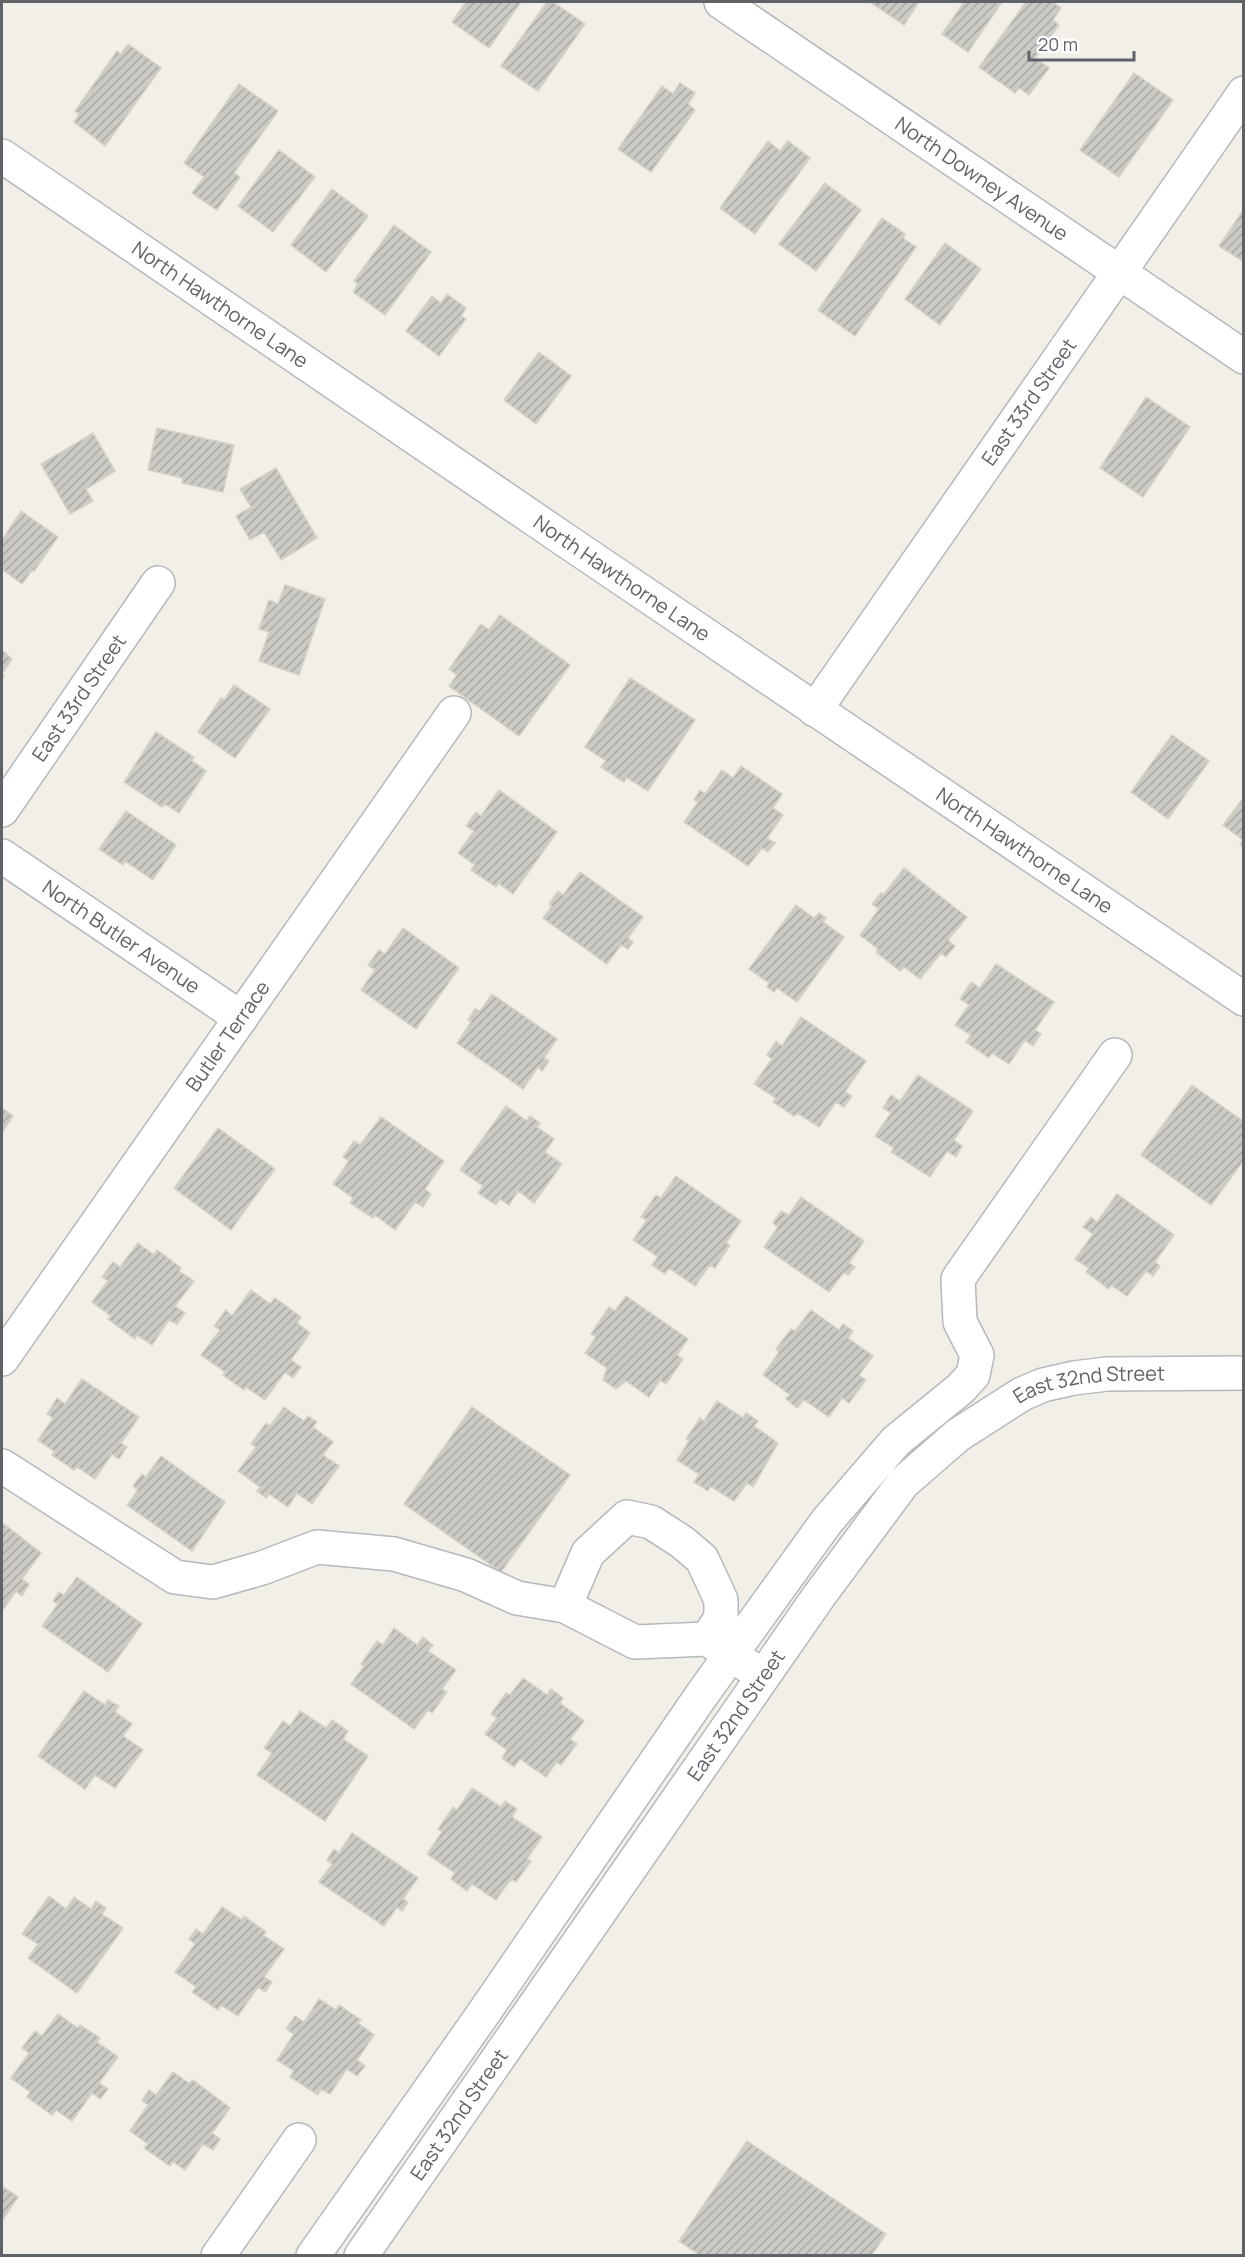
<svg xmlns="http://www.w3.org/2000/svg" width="1245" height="2257" viewBox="0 0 1245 2257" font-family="Manrope,sans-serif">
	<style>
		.building { fill: url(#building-hatch); stroke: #d6d1c6; stroke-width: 1.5 }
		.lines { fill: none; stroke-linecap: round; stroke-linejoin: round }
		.minor-casing { stroke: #b5b8bc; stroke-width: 36 }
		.minor { stroke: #fff; stroke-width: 33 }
		.labels { text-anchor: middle; stroke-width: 4.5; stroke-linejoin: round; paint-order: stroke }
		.street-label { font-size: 20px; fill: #5f6368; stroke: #fff }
	</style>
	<defs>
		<pattern id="building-hatch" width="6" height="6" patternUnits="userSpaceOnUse" patternTransform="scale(1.5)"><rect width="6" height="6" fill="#cccac5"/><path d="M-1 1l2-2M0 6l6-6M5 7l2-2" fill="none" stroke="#a9a8a4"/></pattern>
	</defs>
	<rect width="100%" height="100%" fill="#f1efe8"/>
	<path class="building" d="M466,2h55l-32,46 -37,-26z
		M547,2h6l32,22 -47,67 -37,-25z
		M870,2h49l-15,23z
		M964,2h38l-34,50 -26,-18z
		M1026,2h26l9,6 -8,12 6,5 -24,33 14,10 -20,27 -10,-7 -4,5 -36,-26z
		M128,44l33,24 -56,78 -31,-24 5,-8 -4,-3 42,-60 4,3z
		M1134,73l39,27 -54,77 -39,-27z
		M680,83l15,10 -7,11 7,6 -44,62 -33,-23 44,-63 11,8z
		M239,84l39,27 -44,62 6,4 -23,33 -25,-17 12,-16 -20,-14z
		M768,141l12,10 8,-10 22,17 -55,76 -35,-26z
		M279,150l36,27 -42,55 -35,-26z
		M825,183l36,27 -45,61 -37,-27z
		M332,189l36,27 -42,56 -35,-27z
		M1244,209v53l-25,-16z
		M882,218l23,16 -2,4 13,9 -61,89 -37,-26z
		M394,225l37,27 -46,63 -32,-23 5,-8 -4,-3z
		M945,243l36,26 -41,56 -35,-26z
		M447,294l19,14 -5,8 5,3 -27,37 -33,-25 26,-35 9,7z
		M539,352l32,24 -35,48 -32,-24z
		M1146,397l44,30 -47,70 -43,-29z
		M157,428l77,17 -11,47 -41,-9 1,-5 -35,-8z
		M93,433l22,38 -29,18 7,12 -23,13 -29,-50z
		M276,468l41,70 -36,22 -17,-28 -14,8 -14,-24 15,-9 -11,-18z
		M21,511l37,26 -24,34 -2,-1 -10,14 -20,-15v-29z
		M285,585l40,14 -26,76 -40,-14 10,-29 -10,-3 10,-29 9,4z
		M500,615l70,50 -51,71 -70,-50 8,-11 -8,-6 32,-45 8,6z
		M2,650l10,9 -10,15 2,2 -2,3z
		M630,678l65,42 -47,71 -22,-14 -2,5 -23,-15 5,-6 -21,-14z
		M234,685l36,24 -35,49 -37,-26 23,-34 3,2z
		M156,732l38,25 -2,4 14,10 -27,42 -14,-9 -3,3 -38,-25z
		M1172,735l37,26 -41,58 -37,-27z
		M741,766l41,28 -9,14 10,7 -16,23 8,5 -7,9 -6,-4 -14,18 -64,-44 14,-20 -4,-2 6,-10 5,4 17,-24 11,8z
		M499,790l58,42 -44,62 -15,-11 -2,4 -25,-17 4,-5 -17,-12 16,-22 -8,-5 10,-14 5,4z
		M1244,797v50l-4,-2 3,-5 -20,-15z
		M126,811l50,34 -23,35 -28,-19 -2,4 -24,-16z
		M904,868l63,49 -19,23 7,6 -9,11 -5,-4 -21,26 -16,-12 -4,4 -24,-19 2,-3 -18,-14 19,-26 -7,-5 9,-11 3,1z
		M580,872l63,45 -15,21 5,4 -5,7 -7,-4 -14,19 -64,-46 9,-12 -3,-2 9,-13 5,4z
		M796,905l18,13 5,-5 7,5 -3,4 21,15 -47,65 -20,-14 -3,4 -7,-5 2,-4 -20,-14z
		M403,928l56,40 -43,61 -55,-39 14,-20 -7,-5 11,-15 6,4z
		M996,964l58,38 -19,28 6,4 -8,12 -8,-6 -16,24 -17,-11 -3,5 -23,-16 5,-7 -16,-10 14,-20 -9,-6 11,-17 9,6z
		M492,994l65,45 -13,19 5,3 -7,10 -4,-4 -15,22 -66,-46 14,-21 -3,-2 7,-11 5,2z
		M801,1017l65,44 -21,31 7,4 -8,11 -8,-5 -17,25 -22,-14 -3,3 -21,-14 3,-4 -22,-14 18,-25 -5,-4 9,-14 6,5z
		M918,1075l55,36 -19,29 8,6 -6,11 -9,-6 -17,26 -39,-25 3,-4 -19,-12 16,-23 -8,-5 8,-13 9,6z
		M1192,1085l52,37v38l-33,45 -70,-50z
		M506,1106l21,15 3,-5 10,7 -3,4 17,12 -9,13 17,12 -28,39 -16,-12 -9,14 -9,-6 -4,6 -18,-12 5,-7 -23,-16z
		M2,1108l11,8 -11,17z
		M381,1117l63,44 -19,28 6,5 -8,13 -8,-5 -20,28 -20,-15 -2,3 -23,-15 3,-5 -20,-14 16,-23 -6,-4 11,-16 6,4z
		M218,1128l57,41 -44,61 -57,-42z
		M676,1176l65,45 -15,22 4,2 -15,23 -5,-3 -15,21 -26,-18 -4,6 -13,-9 6,-8 -25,-17 14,-20 -6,-3 15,-22 5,3z
		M1117,1194l57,41 -19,27 5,4 -7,10 -7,-5 -19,25 -16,-11 -2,4 -23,-17 3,-4 -14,-9 18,-25 -10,-7 8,-10 6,5z
		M801,1197l63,44 -15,22 6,4 -7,8 -4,-3 -15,20 -65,-45 14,-20 -5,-4 8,-12 8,4z
		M138,1243l16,12 3,-5 24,18 -2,3 15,10 -19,25 10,7 -8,11 -8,-4 -17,25 -15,-10 -2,4 -27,-20 3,-3 -19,-14 16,-21 -6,-4 11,-15 7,5z
		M251,1290l19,14 5,-6 26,19 -4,6 13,10 -19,27 10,7 -8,11 -8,-6 -20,28 -19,-13 -2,3 -21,-15 2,-3 -24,-17 19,-25 -6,-4 12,-16 6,6z
		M626,1296l62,43 -11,16 6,4 -17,25 -6,-4 -11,17 -23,-16 -10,8 -13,-9 4,-12 -22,-15 11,-16 -5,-3 18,-27 6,4z
		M811,1310l28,20 4,-6 10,7 -5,7 25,18 -14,19 7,5 -17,23 -7,-5 -13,19 -25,-17 -7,8 -11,-9 4,-4 -27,-20 16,-23 -3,-3 15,-20 4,2z
		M82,1379l57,38 -18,26 6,4 -8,12 -7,-5 -17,25 -18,-12 -3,3 -22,-15 3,-3 -17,-12 15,-22 -6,-4 10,-16 8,6z
		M717,1401l26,17 3,-5 12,8 -4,5 24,17 -25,44 -6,-4 -13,18 -24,-15 -2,5 -14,-9 5,-8 -22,-14 12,-19 -3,-2 14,-21 4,3z
		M284,1407l20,14 4,-5 9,6 -4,5 20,15 -10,13 16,11 -27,38 -15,-11 -9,14 -19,-13 -3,4 -9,-7 3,-4 -22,-16 18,-24 -5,-3 15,-21 4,3z
		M472,1407l98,68 -69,97 -97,-68z
		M161,1456l64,46 -33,49 -65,-46 11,-15 -5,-4 9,-12 4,3z
		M4,1524l37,29 -19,26 7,5 -7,12 -6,-5 -14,20v-84z
		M77,1577l65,47 -34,48 -66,-46 16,-22 -5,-3 6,-9 5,3z
		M394,1628l23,17 6,-8 10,8 -5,6 28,19 -14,19 5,3 -15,21 -4,-3 -14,19 -63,-45 13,-18 -3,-2 16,-23 6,4z
		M523,1678l24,17 4,-6 12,9 -3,5 24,18 -14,18 7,5 -16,21 -4,-3 -11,15 -26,-18 -6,8 -12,-9 5,-8 -22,-16 12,-16 -6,-4 15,-21 4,2z
		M84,1691l21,14 3,-5 11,6 -4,6 17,12 -9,12 20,14 -28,38 -20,-13 -10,14 -47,-33z
		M300,1711l26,17 6,-8 16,11 -5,8 25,17 -43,65 -68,-46 15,-22 -8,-5 19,-27 7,5z
		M472,1788l29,19 4,-6 12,8 -5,8 30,20 -15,22 4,2 -15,21 -5,-3 -15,21 -24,-16 -5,7 -16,-12 4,-6 -28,-19 15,-22 -4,-3 15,-22 4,3z
		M352,1833l66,45 -15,21 5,3 -6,9 -5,-4 -13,19 -65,-44 13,-18 -5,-4 5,-8 2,-3 5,4z
		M49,1896l17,13 8,-12 17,12 5,-8 10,7 -4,6 21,14 -46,65 -49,-35 10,-14 -16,-10z
		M222,1907l20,13 2,-4 22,16 -3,3 21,14 -20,28 8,5 -7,10 -7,-5 -20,29 -17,-11 -3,5 -26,-18 4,-5 -21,-15 20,-28 -6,-5 7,-10 7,5z
		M319,1999l17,11 3,-5 22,15 -3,3 16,12 -17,25 8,6 -8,10 -10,-7 -17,25 -9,-5 -3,6 -28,-18 4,-6 -17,-11 17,-26 -8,-5 9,-13 9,6z
		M58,2014l20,14 2,-3 20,13 -3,4 21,15 -19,26 9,6 -8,10 -8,-6 -20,28 -16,-11 -4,5 -25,-18 3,-5 -19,-14 18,-25 -7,-5 13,-17 7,5z
		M173,2072l16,11 4,-3 37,28 -18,25 8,6 -7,11 -10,-6 -18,26 -12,-8 -3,4 -26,-18 4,-4 -18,-13 18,-26 -6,-4 7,-11 7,5z
		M747,2141l139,93 -15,22h-170l-22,-15z
		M2,2186l16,11 -16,24z"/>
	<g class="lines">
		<g class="minor-casing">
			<g id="minor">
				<path id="s1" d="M721,2l523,355"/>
				<path id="s2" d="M2,156l569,388 673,455"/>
				<path id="s3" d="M815,710l429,-617"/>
				<path id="s4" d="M2,810l156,-227"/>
				<path id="s5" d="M2,856l239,162"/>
				<path id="s6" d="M2,1359l452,-646"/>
				<path d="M2,1466l173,111 38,5 49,-14 55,-21 77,7 72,21 51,23 48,8 70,36 72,-3 41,27"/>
				<path d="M565,1606l23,-53 39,-36 24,5 31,20 20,17 19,41v18l-14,21"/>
				<path d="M218,2256l81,-116"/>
				<path d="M313,2256l170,-242 218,-318 126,-175 69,-80 64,-52 13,-14 4,-20 -17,-33 -2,-43 157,-224"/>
				<path id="s7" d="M361,2256l458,-660 84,-113 55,-48 64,-41 21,-9 31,-7 33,-4 137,-1"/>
			</g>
		</g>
		<use href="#minor" class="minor"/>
	</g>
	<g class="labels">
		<g class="street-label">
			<text dy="7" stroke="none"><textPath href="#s1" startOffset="315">North Downey Avenue</textPath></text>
			<text dy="7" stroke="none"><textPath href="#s2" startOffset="264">North Hawthorne Lane</textPath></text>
			<text dy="7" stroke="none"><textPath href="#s3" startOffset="375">East 33rd Street</textPath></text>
			<text dy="7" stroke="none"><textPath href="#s2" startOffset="750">North Hawthorne Lane</textPath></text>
			<text dy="7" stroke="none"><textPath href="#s4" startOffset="136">East 33rd Street</textPath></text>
			<text dy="7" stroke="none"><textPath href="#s2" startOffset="1236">North Hawthorne Lane</textPath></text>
			<text dy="7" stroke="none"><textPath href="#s5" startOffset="144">North Butler Avenue</textPath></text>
			<text dy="7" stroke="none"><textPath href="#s6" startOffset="394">Butler Terrace</textPath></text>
			<text dy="7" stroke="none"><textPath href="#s7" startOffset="1162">East 32nd Street</textPath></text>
			<text dy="7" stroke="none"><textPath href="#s7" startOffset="658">East 32nd Street</textPath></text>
			<text dy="7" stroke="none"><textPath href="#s7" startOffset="172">East 32nd Street</textPath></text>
		</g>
	</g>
	<rect width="1245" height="2257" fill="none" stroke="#5f6368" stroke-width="6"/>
	<path d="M1029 51v9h105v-9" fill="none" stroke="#5f6368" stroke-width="3"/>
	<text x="1038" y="51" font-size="18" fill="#5f6368" stroke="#ffffff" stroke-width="4.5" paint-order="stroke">20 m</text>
</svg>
